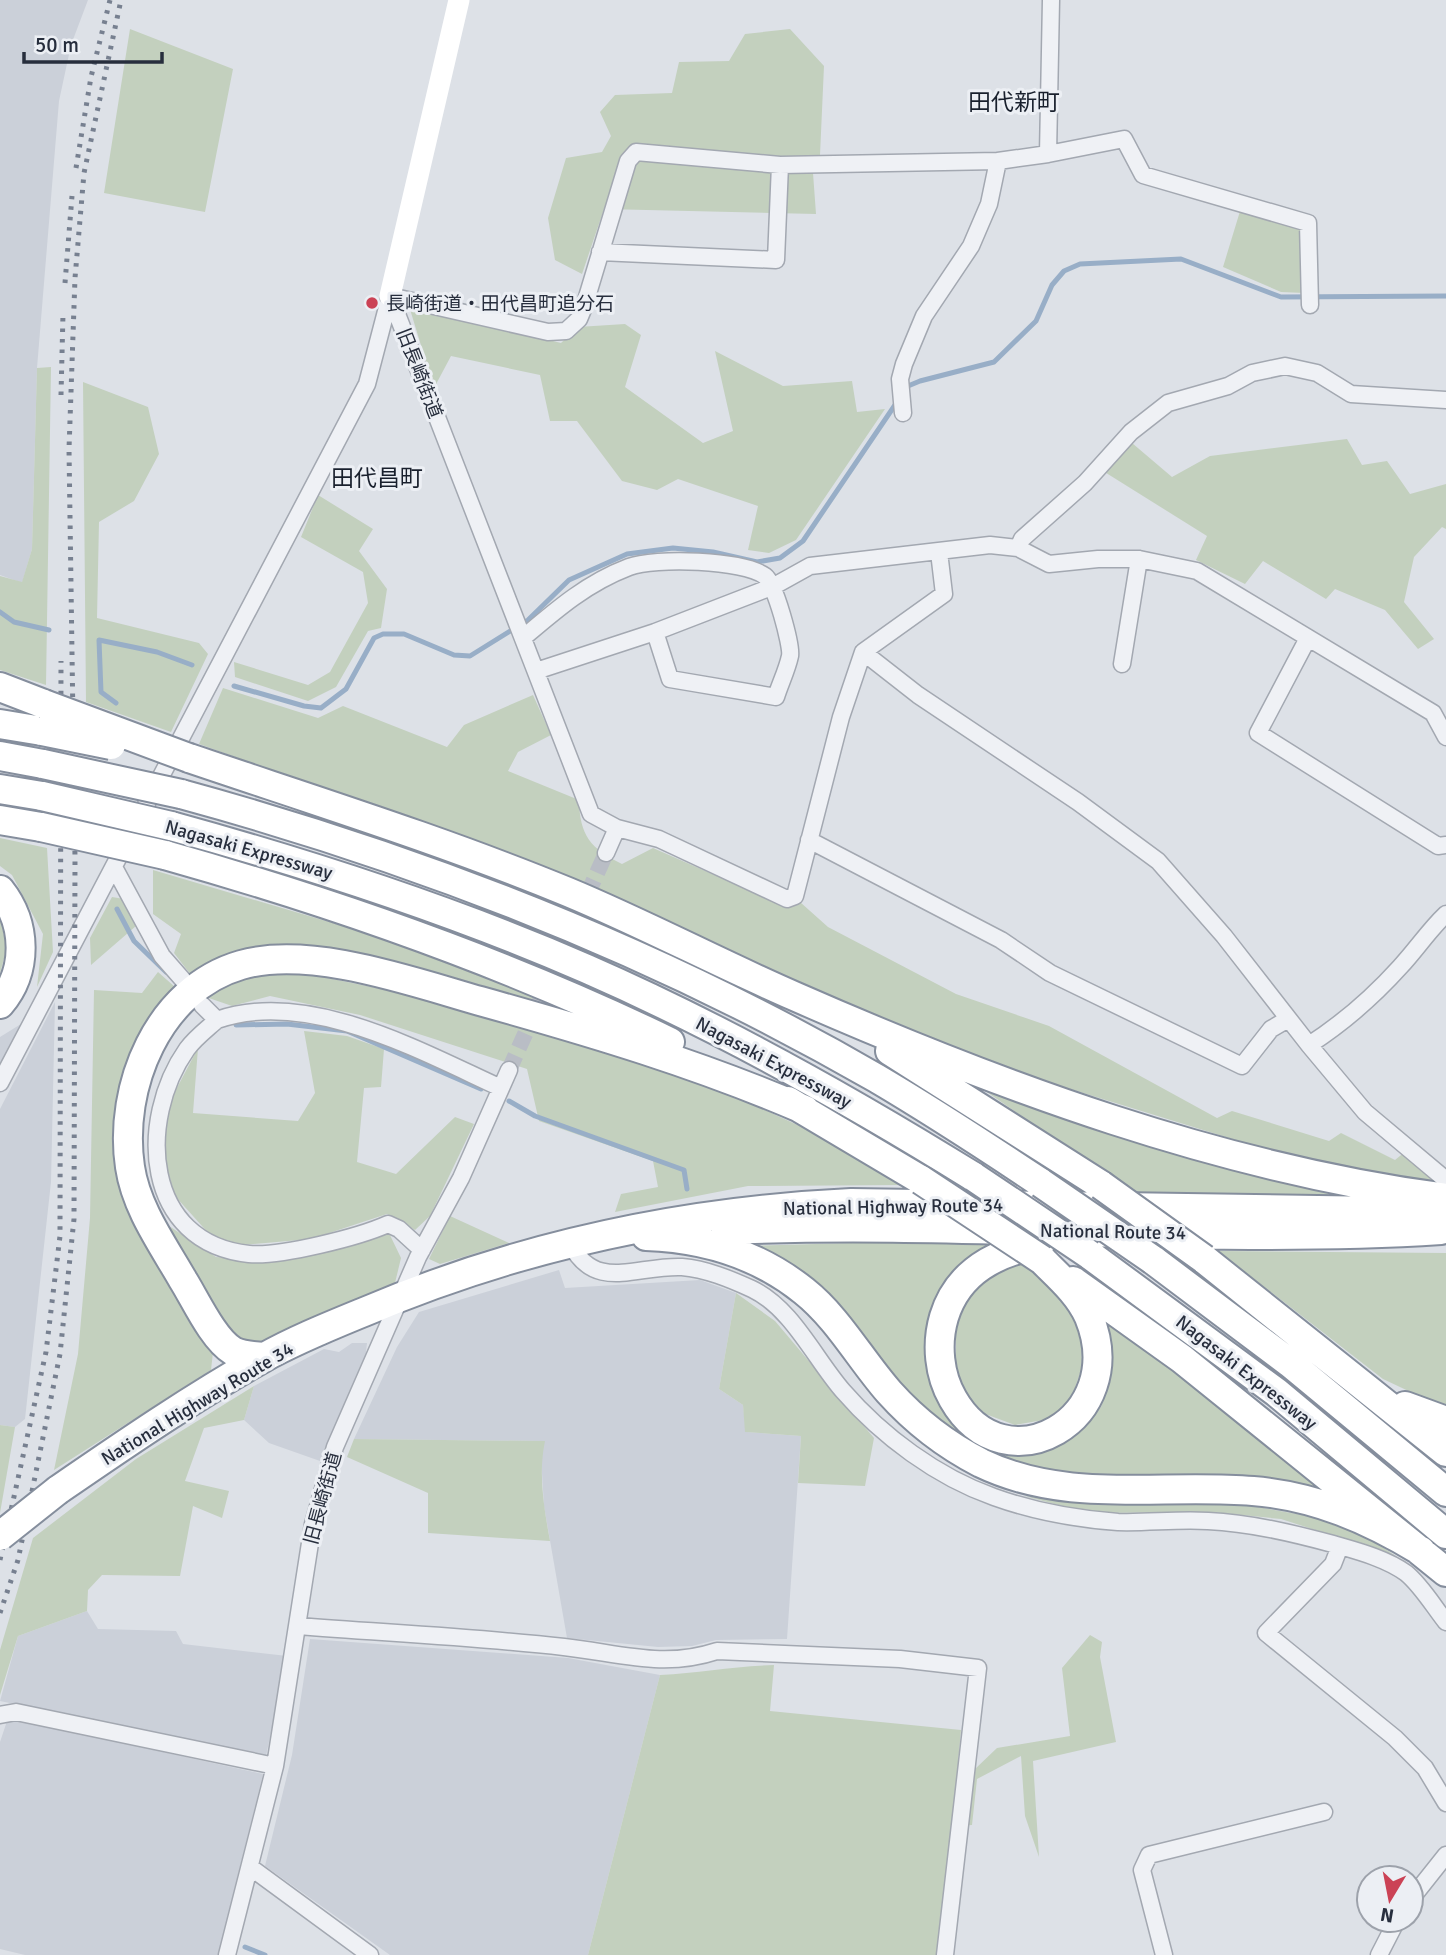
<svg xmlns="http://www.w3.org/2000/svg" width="1446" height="1955" viewBox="0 0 1446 1955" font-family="Signika,'Noto Sans JP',sans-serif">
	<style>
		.built { fill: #cbd0d9 }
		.green { fill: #c3d0be }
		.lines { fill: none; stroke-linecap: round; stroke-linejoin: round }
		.stream { stroke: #98aec7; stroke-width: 5 }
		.street-tunnel { stroke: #b9bdc5; stroke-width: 16; stroke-dasharray: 16 8; stroke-linecap: butt }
		.street-casing { stroke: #a3a8b1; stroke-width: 19 }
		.highway-casing { stroke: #858e9d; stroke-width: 32 }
		.street { stroke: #eff1f5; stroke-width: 16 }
		.secondary { stroke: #fff; stroke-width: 21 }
		.highway { stroke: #fff; stroke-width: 28 }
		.rail { stroke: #778090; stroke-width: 5; stroke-dasharray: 3.5 7; stroke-linecap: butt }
		.highway-bridge-casing { stroke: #858e9d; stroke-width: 32; stroke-linecap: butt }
		.highway-bridge { stroke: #fff; stroke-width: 28 }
		.poi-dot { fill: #cb4255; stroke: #eceff4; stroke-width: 2.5 }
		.labels { text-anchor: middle; stroke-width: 6; stroke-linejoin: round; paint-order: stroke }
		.poi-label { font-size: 19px; fill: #272e3d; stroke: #eceff4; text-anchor: start }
		.street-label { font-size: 19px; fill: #272e3d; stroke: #eceff4 }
		.quarter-label { font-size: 23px; fill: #19202d; stroke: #eceff4 }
	</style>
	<rect width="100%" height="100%" fill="#dde1e7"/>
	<path class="built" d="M0,0h88l-17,45 -12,56 -22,267 -5,181 -10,34 -22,-8z
		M55,1002l-4,180 -26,237 -10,8 -15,-2v-316z
		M21,1024l-21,40v-27z
		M559,1270l6,18 135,-8 36,13 -17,96 24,16 3,27 55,4 -14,203 -71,1 -24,6 -34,1 -91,-9 -23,-132 -3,-49 3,-16 -190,-2 43,-92 22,-35z
		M352,1343h15l-2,18 -45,100 -51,-18 -25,-23 10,-34 70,-37 15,3z
		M87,1611l11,18 78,2 7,13 104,12 -21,100 -266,-55 18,-65z
		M310,1639l258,19 92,17 -72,280h-198l-125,-89 27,-111z
		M7,1721h15l241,53 -45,181h-193l-25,-6v-207z"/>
	<path class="green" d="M130,29l103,40 -28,143 -101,-19z
		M790,29l34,37 -4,89 -7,18 3,41 -212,-5 -22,65 -27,-14 -7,-42 18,-60 36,-6 9,-16 -11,-24 15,-17 57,-2 7,-31 50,-1 16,-27z
		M1241,208l59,17 5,68 -24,-1 -58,-25z
		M409,306l152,37 17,-16 47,-3 16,11 -16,52 78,56 30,-12 -18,-80 68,35 69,-5 5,31 28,-3 -89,131 -27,13 -21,-3 10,-44 -80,-27 -21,11 -35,-9 -45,-60h-27l-10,-46 -89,-19 -17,32z
		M51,367l-5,318 -46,-15v-94l22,6 10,-33 5,-181z
		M83,382l65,25 11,47 -25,47 -35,21 -2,96 102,25 9,11 -37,78 -85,-30z
		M1347,439l15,26 25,-4 23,33 36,-10v45l-4,-2 -28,30 -10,45 30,37 -16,10 -33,-39 -50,-21 -9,10 -63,-38 -18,23 -49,-24 11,-24 -104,-65 29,-28 40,34 38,-21z
		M318,495l55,34 -14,22 28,38 -6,39 -13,3 -32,56 -28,14 -73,-24 -1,-15 74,23 22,-13 38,-69 -5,-31 -62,-35z
		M223,688l95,30 25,-12 104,41 17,-22 69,-30 18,40 -33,17 -10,19 71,29c1,36 11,48 43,64l31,-16 134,59 13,-5 28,25 128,67 93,32 168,92 15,-7 97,30 12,-8 54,27 11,-9 35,31 -25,4 -109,-24 -266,-82 -200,-76 -292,-134 -350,-126z
		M0,838l47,10 6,104 -16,35 6,-53 -31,-59 -12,-9z
		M153,870l278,82 157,65 -348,-65 -49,23 -17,-22 7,-19 -28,-20z
		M112,897l12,2 12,27 -45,39 -1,-27z
		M0,919l7,29 -7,25z
		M158,972l17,15 -48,74 -11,94 97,197 -2,18 -157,100 24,-116 12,-136 4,-228 48,3z
		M308,974l132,27 270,84 105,48 87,52 -154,1 -133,26 6,-18 37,-7 -5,-26 -114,-40 -12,-52 -167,-54 -90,-19 -38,10 -29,-10 39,-20z
		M304,1031l43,5 37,13 -3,38 -17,1 -7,74 39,12 59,-57 19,7 -44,92 -15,14 -28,-16 -76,25 -68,6 -32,-9 -36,-40 -14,-49 9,-46 28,-53 -5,65 105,8 17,-28z
		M985,1085l360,106 1,7 -213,-5 -152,-105z
		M450,1216l59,27 -69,21 -11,-5z
		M169,1226l47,31 60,4 113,-28 12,25 -6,25 -136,61 -18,-5 -25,-20z
		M995,1239l-39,33 -25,44 -3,56 18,41 43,33 47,6 36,-14 29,-31 11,-36 -4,-50 212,163 -6,5 -66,-14 -151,7 -68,-12 -62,-25 -59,-47 -163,-152z
		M1218,1251l228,2v152l-10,-1 -53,-25z
		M1020,1260l37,25 24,45 1,37 -11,33 -22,19 -34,6 -35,-13 -24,-33v-50l10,-27 21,-26z
		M736,1293l39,28 99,117 -9,48 -67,-3 3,-47 -56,-4 -2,-27 -24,-16z
		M254,1386l-10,34 -40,8 -19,53 44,10 -7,27 -29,-12 -13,70 -78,-1 -14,15 -1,21 -69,25 -18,59v-45l33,-112 103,-79z
		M0,1425l15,2 -15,86z
		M354,1439l191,2c-7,33 -1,67 5,100l-122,-8v-40l-81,-36z
		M1024,1496l61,7 162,2 78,14 51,24 20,13 -115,-37 -69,-7 -123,1z
		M1090,1635l12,7 -2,15 16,85 -83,19 6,96 -14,-41 -4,-60 -44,23 -5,46 -17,1 -16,129h-351l72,-280c39,-2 75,-9 114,-10l-4,46 191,19 -3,33 17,6 22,-21 73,-12 -8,-68z"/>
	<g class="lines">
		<path class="stream" d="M905,391l3,-5 12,-5 74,-19 42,-41 16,-36 12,-14 16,-7 101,-5 100,38 165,-1
			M0,612l14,10 35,8
			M234,686l70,20 17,2 25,-19 28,-51 9,-4h21l50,21 16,1 58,-36 41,-40 58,-26 46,-6 40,4 44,10 23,-4 23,-17 94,-139
			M116,703l-15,-11 -2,-52 58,12 35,13
			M117,909l17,32 32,31
			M236,1025l51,-1 60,7 134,58
			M509,1101l26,15 149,54 3,19
			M245,1947l20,8"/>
		<path class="street-tunnel" d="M509,1070l97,-217"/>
		<g class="street-casing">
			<path id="street" d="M1048,154l76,-15 19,36 165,48 2,82
				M600,252l176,8 4,-95
				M390,296l158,36 18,-1 13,-12 5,-12 44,-146 8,-9 144,13 218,-4
				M390,296l201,518 26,14 -11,25
				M903,413l-3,-34 4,-15 20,-48 47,-70 18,-42 9,-43 50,-7 3,-154
				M1018,548l4,-9 63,-56 46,-51 37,-29 60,-17 24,-13 33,-7 32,7 34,21 95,6
				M523,638c34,-29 64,-55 106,-71 26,-10 114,-7 136,9 10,7 27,70 25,80 -3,14 -10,28 -14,41l-106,-18 -15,-47
				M1308,638l-50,95 180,113 8,-1
				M863,652l81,-58 -5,-42
				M1122,664l17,-105
				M536,671l119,-39 119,-46 36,-20 180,-21 28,3 31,16 49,-5h41l58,12 236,142 13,24
				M617,828l42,11 128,60 8,-3 46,-179 22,-65 55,43 160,107 80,59 66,75 85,109 56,67 81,68
				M809,840l192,100 49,33 192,93 29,-37 17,-10
				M115,869l47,87 21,24
				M202,1005l15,15c90,-32 203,31 284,68
				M217,1020c-10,9 -22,18 -30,29 -50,71 -44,194 62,205 31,3 110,-17 139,-30l11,5 23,21
				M1309,1045c34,-22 63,-47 91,-78 16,-17 29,-37 46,-53
				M0,1083l367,-699 23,-88
				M570,1243c25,50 66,22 112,24 24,2 48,12 70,22 40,19 63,70 91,102 39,45 94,86 151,106 39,14 82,22 124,25 30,1 60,-3 90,-1 42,2 84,12 125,23 24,7 52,14 73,29 15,12 28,34 40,49
				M1340,1546l-7,18 -67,69 129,105 30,30 21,35
				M297,1626c89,7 179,11 267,21 55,6 99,22 153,4l183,8 78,9 -33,287
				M0,1715l16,-3 259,54
				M250,1867l120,88
				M1411,1899l35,-44
				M227,1955l48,-189 38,-242 22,-77 83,-190 43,-79 48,-108
				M1164,1955l-22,-85 7,-15 175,-43
				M1379,1955l18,-35"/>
		</g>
		<g class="highway-casing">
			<path id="highway" d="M0,687l44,17
				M0,724l42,7
				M0,756l43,8
				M189,758c127,43 255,83 379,134 77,32 150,71 226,104 207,91 427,172 652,202
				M0,789l42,7
				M181,794c242,66 477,158 695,284 56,33 111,69 165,105
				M0,820l41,7
				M171,826c142,39 281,84 416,143 135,59 263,131 387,208
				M165,855c174,49 342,108 505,187
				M0,890c27,34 28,81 0,114
				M890,1051l211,134
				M788,1101l133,79
				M726,1230c238,-10 477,15 715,0
				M646,1236c58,2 112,18 158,55 34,27 56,68 85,101 26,29 57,53 92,71 87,42 180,20 272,28 62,5 115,28 168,60
				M1040,1244c-43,8 -82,27 -96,73 -8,27 -5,58 9,82 52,91 178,20 136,-82 -10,-23 -30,-40 -47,-57
				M1090,1255l186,137 170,142
				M1204,1259l242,193
				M1153,1260l137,103 156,129
				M1073,1281l109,78 264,213
				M264,1357c-10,-1 -22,-1 -31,-6 -20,-12 -38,-52 -50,-71 -20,-35 -47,-72 -53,-113 -12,-80 28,-178 111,-202 69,-20 172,17 239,36 111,31 219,63 325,109
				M1405,1406l41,15
				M58,1490c67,-46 134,-92 205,-132 32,-18 67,-32 101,-46 155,-66 319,-101 487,-109l595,9"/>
		</g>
		<use href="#street" class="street"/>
		<path class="secondary" d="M390,296l69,-296"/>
		<use href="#highway" class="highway"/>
		<path class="rail" d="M76,168l15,-91 19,-77
			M65,283l7,-87
			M61,395l2,-81
			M0,1560l46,-208 14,-116 1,-575
			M0,1613l18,-53 42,-206 14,-135 1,-361 -6,-409 6,-171 9,-105 37,-173"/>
		<g class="highway-bridge-casing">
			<path id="highway-bridge" d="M44,704l145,54
				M42,731l69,14
				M43,764l138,30
				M42,796l129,30
				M41,827l124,28
				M974,1177l116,78
				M921,1180l121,80
				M1041,1183l112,77
				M1101,1185l103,74
				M0,1536l58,-46"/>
		</g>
		<use href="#highway-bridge" class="highway-bridge"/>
	</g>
	<circle class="poi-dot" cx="372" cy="303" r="7"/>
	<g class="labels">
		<g class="poi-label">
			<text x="386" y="310">長崎街道・田代昌町追分石</text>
		</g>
		<g class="street-label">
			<text transform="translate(420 373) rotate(69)" y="7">旧長崎街道</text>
			<text transform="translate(249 849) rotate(16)" y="7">Nagasaki Expressway</text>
			<text transform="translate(774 1062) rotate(28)" y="7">Nagasaki Expressway</text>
			<text transform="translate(893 1206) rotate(-1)" y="7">National Highway Route 34</text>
			<text transform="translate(1113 1231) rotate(1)" y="7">National Route 34</text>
			<text transform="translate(1247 1372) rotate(38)" y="7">Nagasaki Expressway</text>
			<text transform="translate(197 1403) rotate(-31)" y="7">National Highway Route 34</text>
			<text transform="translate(322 1498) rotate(-75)" y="7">旧長崎街道</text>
		</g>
		<g class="quarter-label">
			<text x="1014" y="110">田代新町</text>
			<text x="377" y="486">田代昌町</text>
		</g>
	</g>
	<g transform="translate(1390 1899) rotate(190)"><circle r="33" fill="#eceff4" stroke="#9da2ab" stroke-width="2"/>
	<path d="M0-5L12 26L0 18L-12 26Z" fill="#cb4255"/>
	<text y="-10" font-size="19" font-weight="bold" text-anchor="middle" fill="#272e3d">N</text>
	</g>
	<path d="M24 52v10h138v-10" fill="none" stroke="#272e3d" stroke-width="3.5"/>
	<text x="35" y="52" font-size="21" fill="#272e3d" stroke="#eceff4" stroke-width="5" paint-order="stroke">50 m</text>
</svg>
